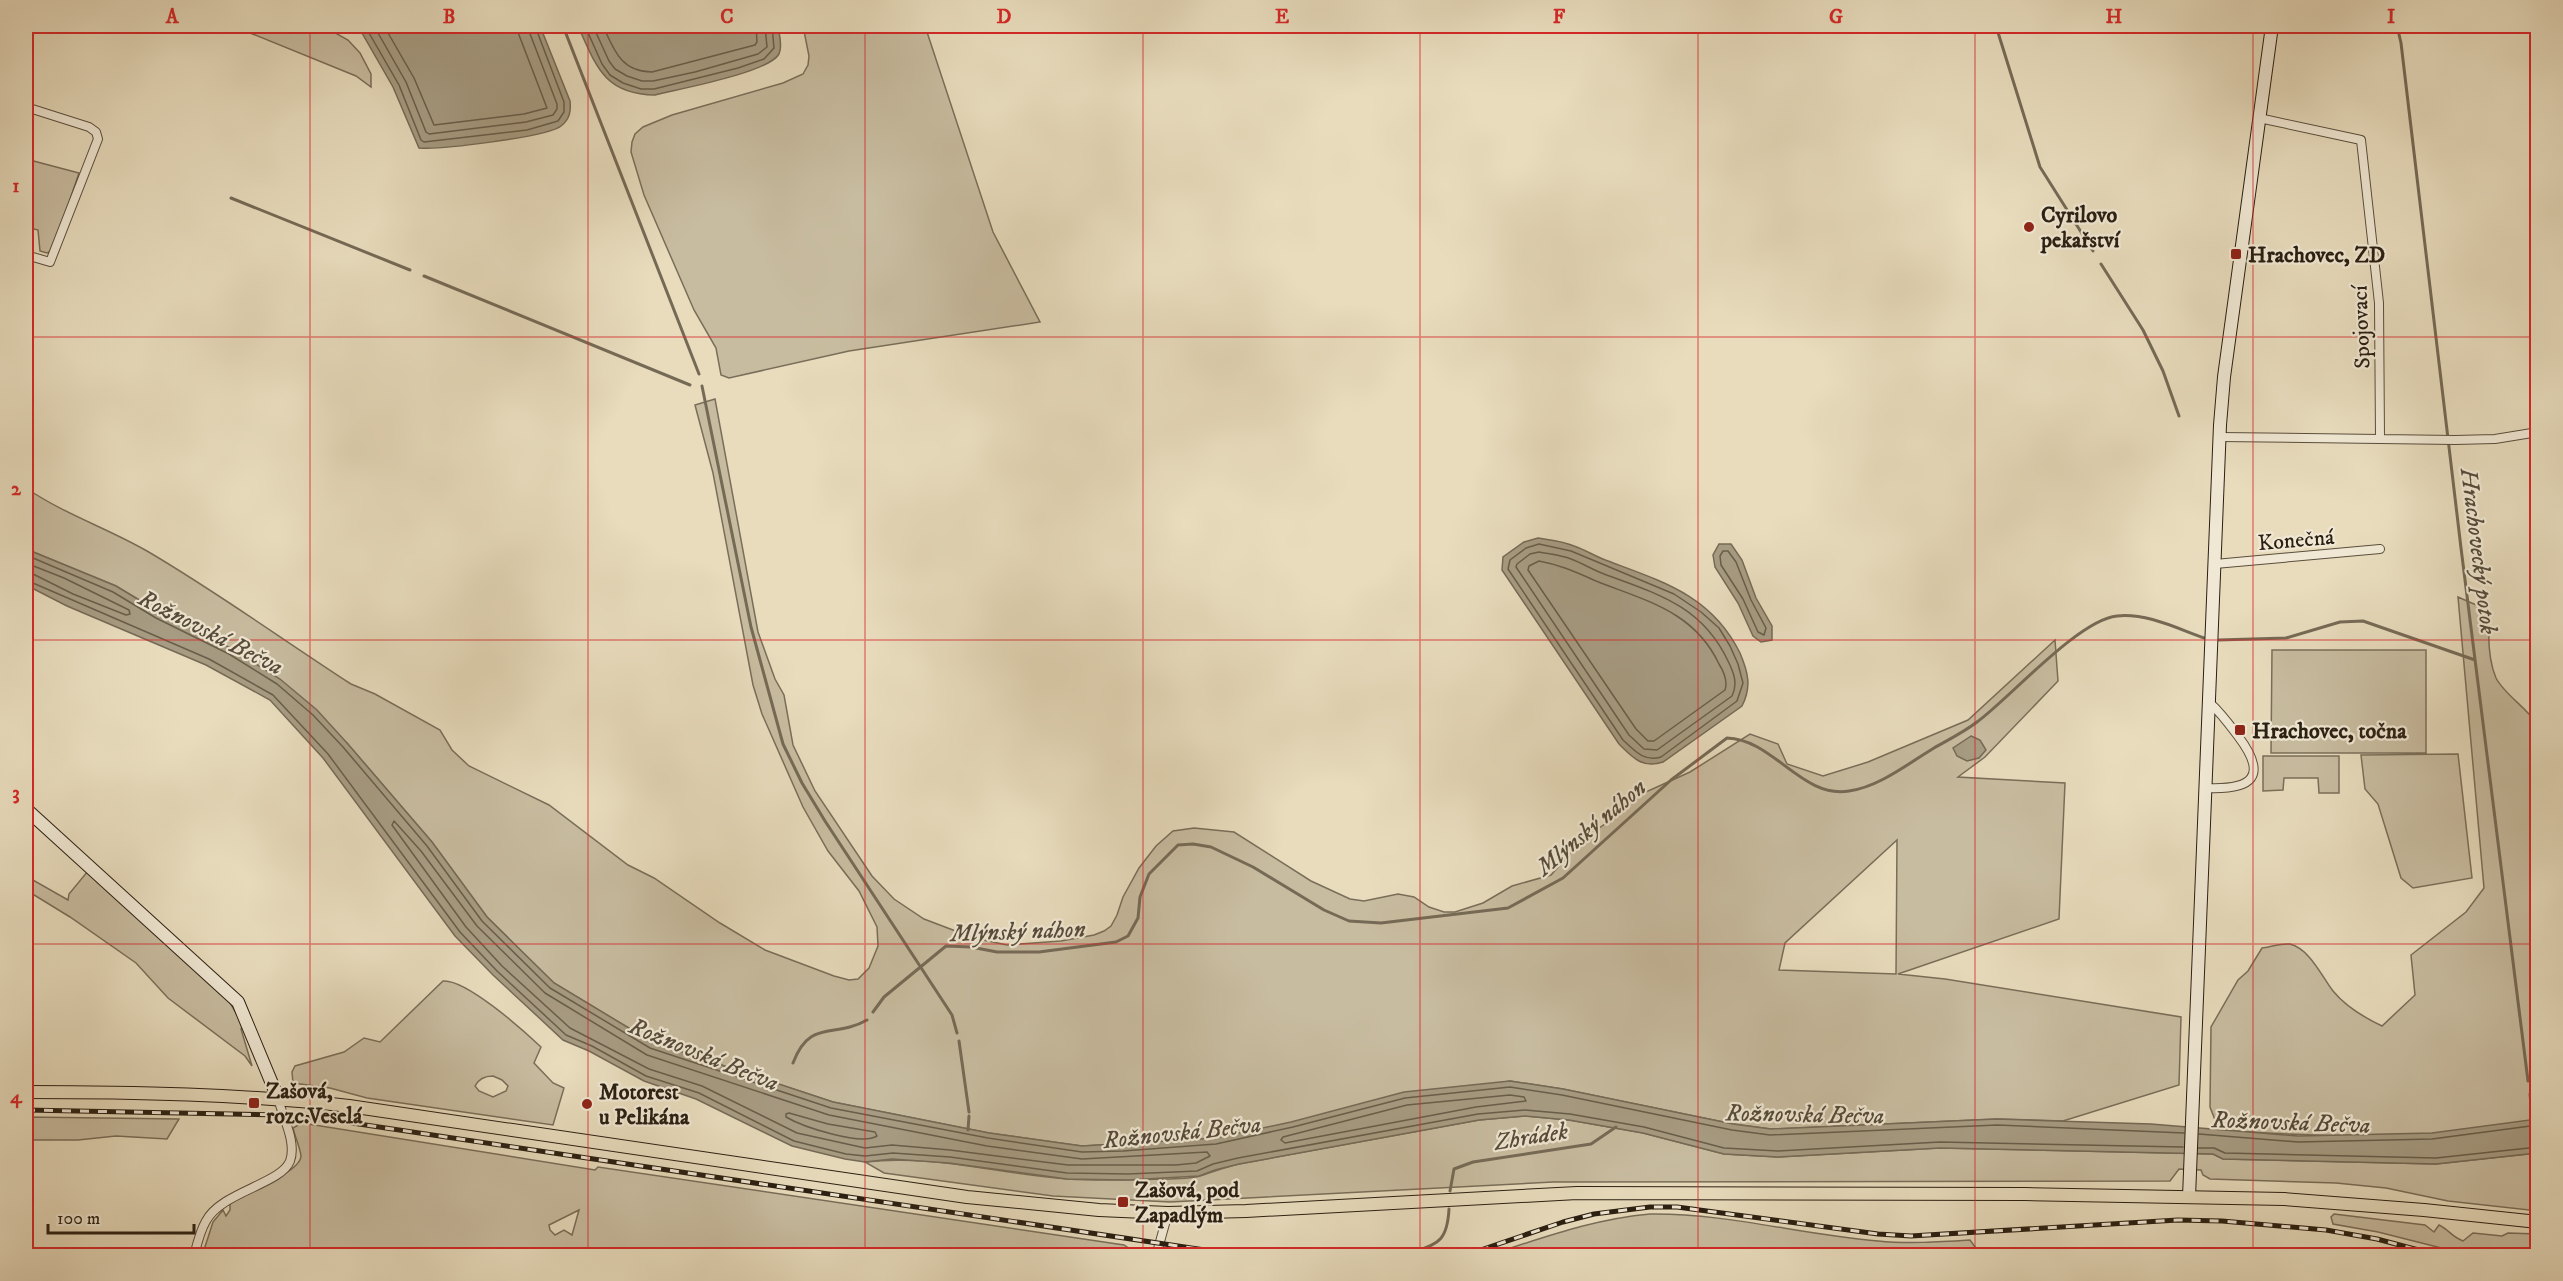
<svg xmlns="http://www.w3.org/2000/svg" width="2563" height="1281" viewBox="0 0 2563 1281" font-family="'IM FELL DW Pica',serif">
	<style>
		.green { fill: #c8bca0; stroke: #796e59; stroke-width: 1.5; fill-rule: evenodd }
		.water { fill: #a79c83; stroke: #756a56; stroke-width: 1.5 }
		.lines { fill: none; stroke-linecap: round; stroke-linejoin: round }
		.shore { stroke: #685e4a; stroke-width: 1.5 }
		.stream { stroke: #756a56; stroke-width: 3 }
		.street-casing { stroke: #5a4e3d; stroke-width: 10 }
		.secondary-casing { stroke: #2a1f12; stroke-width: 14 }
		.primary-casing { stroke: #2a1f12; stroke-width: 14 }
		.street { stroke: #f0e8d4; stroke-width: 8 }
		.secondary { stroke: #f0e8d4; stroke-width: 12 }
		.primary { stroke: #e8dcbd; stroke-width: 12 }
		.rail-casing { stroke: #2a1f12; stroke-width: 5 }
		.rail { stroke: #f0e8d4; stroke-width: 3; stroke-dasharray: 9; stroke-linecap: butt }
		.grid { fill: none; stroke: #d62828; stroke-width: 1.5; stroke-opacity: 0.55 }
		.poi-dot { fill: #8f2418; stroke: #f0e8d4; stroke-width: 2 }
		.labels { text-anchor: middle; stroke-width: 4.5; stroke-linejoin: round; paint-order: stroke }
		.poi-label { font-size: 22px; font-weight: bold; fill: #2a1f12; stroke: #f0e8d4; text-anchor: start }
		.street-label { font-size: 22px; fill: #2a1f12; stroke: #f0e8d4 }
		.water-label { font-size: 24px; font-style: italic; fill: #564b3a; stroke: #f0e8d4 }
		.neatline { fill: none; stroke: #d62828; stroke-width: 2 }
		.grid-label { font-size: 20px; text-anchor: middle; font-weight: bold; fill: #d62828 }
	</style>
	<rect width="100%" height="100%" fill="#e8dcbd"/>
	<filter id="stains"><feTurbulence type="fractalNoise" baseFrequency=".00333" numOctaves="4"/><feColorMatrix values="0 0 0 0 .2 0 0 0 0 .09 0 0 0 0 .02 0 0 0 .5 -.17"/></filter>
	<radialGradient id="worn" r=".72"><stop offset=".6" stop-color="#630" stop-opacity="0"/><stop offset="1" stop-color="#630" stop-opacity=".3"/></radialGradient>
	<path class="green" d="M233,26h90l25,14 12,13 11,21v13l-15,-11z
		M803,26h122l68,206 47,90 -191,29 -120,27 -8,-3 -5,-27 -22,-38 -50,-115 -13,-43 1,-10 3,-8 8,-7 29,-12 111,-32 20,-9 5,-9 1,-9z
		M26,159l53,14 -26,77 -6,3 -7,-2 -2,-21 -12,-3z
		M715,399l43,233 17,47 9,16 9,50 22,46 57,85 22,23 30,20 50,19 33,7 54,-4 33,-6 10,-4 7,-5 6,-11 6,-18 16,-29 17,-22 17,-15 21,-3 40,4 77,49 39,18 14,2 34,-7 16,3 15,10 15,5h11l28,-9 29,-17 39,-11 30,-34 28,-20 19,-21 62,-28 60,-38 28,10 9,20 36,12 45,-14 100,-42 87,-80 3,41 -73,76 -27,20 107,6 -6,136 -161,55 47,5 236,38 -2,68 -116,36 -66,-2 -226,10 -38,-5 -170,-35 -53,-8 -295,57 -133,8 -93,-13 -156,-31 -181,-60 -98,-59 -67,-66 -55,-75 -85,-99 -115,-94 -73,-37 -43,-26 -90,-37v-61c38,26 81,40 121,63 70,41 136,89 204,133l24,10 65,36 12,20 17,16 80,39 79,60 26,13 66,45 45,27 69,26 15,4 9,-1 11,-11 9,-22 -1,-19 -18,-36 -31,-40 -25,-44 -41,-93 -9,-29 -40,-212 -18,-68zM1897,840l-1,134 -117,-4 6,-27z
		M2458,597l32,14c-2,20 -2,48 6,67 8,16 31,30 41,46v395c-100,23 -216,18 -318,11l-9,-23 1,-80 27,-47 10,-9 14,-23c8,-1 20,-5 28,-4 20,5 32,33 43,47 13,16 30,26 49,35l33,-31 -4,-40 55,-43 18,-24z
		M2272,650h154v103h-155z
		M2458,754l14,124 -59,10 -12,-10 -23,-74 -13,-15 -4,-34z
		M2263,756h76v37h-20l-1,-15h-34l-1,12 -20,1z
		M88,871l141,130 14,24 -2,4 11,37 -7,-10 -77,-58 -32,-35 -66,-46 -44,-27v-14l42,24 1,-6z
		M443,981c23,-2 80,49 98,66l-7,16 19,20 11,5 -11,37 -186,-27 -37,-10 -37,-5 -1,-11 3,-6 49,-14 20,-14 16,4zM493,1076l9,4 6,6 -2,5 -13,6 -14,-6 -4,-5c4,-8 10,-10 18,-10z
		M1525,1116l44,4 74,13 81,21 54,3 162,-9 273,6 10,5 213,5 101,-11 1,58 -90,-10 -62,-13 -50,-5 -126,-4 -7,-4 -2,-5 -22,-1 -9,12 -617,1 -383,20 -117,-6 -169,-23 -19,-11c68,-8 134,12 202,17 32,2 64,1 96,0 12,0 26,0 37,-3 13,-4 25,-9 39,-12l240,-44z
		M26,1117l153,2 -12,20 -51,-3 -38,4h-52z
		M302,1123l293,47 3,-3 526,78 15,10 -937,1 11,-34 10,-12 3,6 4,-6v-9c14,-7 71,-29 71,-45 -1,-9 -6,-19 -8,-28zM579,1210l-7,25 -8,-5 -9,5 -5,-5 -1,-5z
		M1650,1214c77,-1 152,21 228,27 30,3 61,1 92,-1l11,15h-492c54,-17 104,-36 161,-41z
		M2334,1214l91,11 9,7 5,-7c9,4 13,12 24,16l10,-8 29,3 6,-3 29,1v21h-38l-10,-4 -5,4h-15l-91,-23 -45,-8 -2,-7z"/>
	<path class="water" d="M358,26h182l30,75c1,10 0,18 -9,25 -13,11 -123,24 -142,22l-26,-61z
		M578,26h200c1,8 5,20 1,28 -11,19 -101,35 -124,41 -51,-1 -59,-29 -77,-69z
		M1538,538c12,2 25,3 36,8 12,4 22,11 34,15 56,21 104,35 132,92 8,19 12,34 2,53l-79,56c-20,7 -30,-4 -44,-18l-117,-174 1,-13 21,-15z
		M1719,544h12l11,16 14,38 16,28v14l-11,2 -8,-6 -15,-33 -23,-36 -2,-12z
		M26,549l90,37 43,26 73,37 48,30 37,31 30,33 85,99 55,75 67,66 98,59 181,60 156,31 93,13 133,-8 76,-16 113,-30 106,-11 53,8 170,35 38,5 226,-10 154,5 147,12 134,-3 105,-14v34l-101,11 -213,-5 -10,-5 -273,-6 -162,9 -54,-3 -81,-21 -74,-13 -44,-4 -46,4 -240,44 -24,6 -16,6 -71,4 -61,-1 -118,-16 -57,-4 -27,3 -20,-3 -53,-13 -96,-47 -52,-18 -55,-30 -26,-11 -70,-65 -38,-39 -132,-178 -53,-58 -64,-35 -139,-59 -41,-21z
		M1971,736l9,4 6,10 -7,8 -12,3 -10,-5 -4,-8z"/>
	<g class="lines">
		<path class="shore" d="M365,26l34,59 22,55 3,2 103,-12 31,-9 6,-9v-10l-29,-76
			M374,26l32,56 20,50 3,2 97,-12 27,-7 4,-6v-5l-30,-78
			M384,26l30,52 20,47 90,-11 23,-6 -28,-73 -1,-9
			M585,26l17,38 8,11 13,8 18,6h13l84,-21 26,-9 10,-11 -2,-22
			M593,26l16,35 6,8 12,7 15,5h11l42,-9 63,-18 9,-7 -2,-21
			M603,26c11,24 18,46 49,46l103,-27 2,-3 -1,-16
			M1539,544l32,7 103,43 27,18 18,16 11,18 8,18 5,19 -6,18 -76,56c-17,5 -26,-6 -38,-17l-115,-171 2,-9 16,-12z
			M1728,551l8,11 15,38 15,28 -2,7 -6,-3 -15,-33 -22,-34 -1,-9 3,-5z
			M1539,552c10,2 22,3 32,7 11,4 22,11 33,15 54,20 98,32 124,87 6,12 10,23 4,35l-75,54 -13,-1 -15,-14 -113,-168 1,-3 13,-10z
			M26,555l87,37 43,26 73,36 48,30 36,31 30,32 84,99 55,75 68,67 100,60 181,60 157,30 94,14 41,-1 93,-7 77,-17 112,-29 105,-11 52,8 170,35 38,5 227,-10 187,8
			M1539,561c22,4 37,11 57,20 50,20 98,30 123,83 5,8 9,17 6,26l-71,51h-6l-12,-12 -108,-159 1,-4z
			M26,563l38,15 65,32 1,4 -4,1 -53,-21 -40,-20 -7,-1
			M26,580l183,79 64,36 55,59 132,178 37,39 69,64 26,11 54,30 53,17 95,48 52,13 19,2 28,-3 57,4 117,16 61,1 69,-3 16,-7 25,-6 240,-44 47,-4 45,4 74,13 80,21 54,3 162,-9 243,5
			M394,821l27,30 56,75 68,67 102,62 182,60 158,31 95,13 125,-7 3,4 -14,7 -20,2h-108l-118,-15 -58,-5 -27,3 -68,-15 -95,-47 -53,-17 -79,-41 -68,-62 -36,-39 -74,-102z
			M1510,1095l14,2 2,4 -50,6 -191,36 -4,-3 2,-3 124,-32z
			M789,1113l39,11 47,8 2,4c-16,10 -74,-9 -91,-19v-3z
			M2199,1134l99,8 134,-3 106,-14
			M2198,1148h16l11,5 211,5 102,-11"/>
		<path class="stream" d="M563,26l136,348
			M1996,26l44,141 53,84
			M2397,26l4,17 60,505 67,533
			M231,198l179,72
			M2101,264l42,66 20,41 16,45
			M424,276l266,109
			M702,386l49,241 32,117 19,39 23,38 127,194 5,18
			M2218,640l68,-2 54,-16 23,-1 112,39
			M873,1012l11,-15 62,-51 25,1 26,5h42l77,-10 12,-6 10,-18 2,-21 9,-23 29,-29 15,-1 18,3 42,20 71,43 25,11 32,2 127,-15 55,-30 108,-98 56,-42c46,1 75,61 122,53 30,-4 60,-28 85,-43 14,-8 30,-16 43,-26 33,-24 101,-102 140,-106 30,-3 59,12 87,22
			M959,1041l10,71
			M793,1063c17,-45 41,-24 74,-43
			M2530,1094l3,28
			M968,1130l1,-14
			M1450,1191l4,-22 19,-7 118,-18 25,-17
			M1404,1256c31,-13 43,-10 45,-47"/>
		<g class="street-casing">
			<path id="street" d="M26,107l63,20 7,5 2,7 -48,123 -24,-7
				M2259,118l102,22 18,163 1,135
				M2220,437l235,3 40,-1 43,-7
				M2215,564l165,-15
				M2206,788c46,2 63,-11 32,-52 -9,-12 -17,-23 -28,-33
				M194,1256c3,-12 6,-25 12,-35 15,-29 75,-37 84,-60 7,-19 -8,-45 -12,-63
				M1156,1256l12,-43"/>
		</g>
		<g class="secondary-casing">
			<path id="secondary" d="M26,809l212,193 40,96
				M2189,1197l31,-772 4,-48 48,-351"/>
		</g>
		<g class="primary-casing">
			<path id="primary" d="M26,1092c108,0 215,2 323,14l618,91 132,13 69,3 78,-2 331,-18 448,1 259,5 140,11 114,12"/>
		</g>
		<use href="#street" class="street"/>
		<use href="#secondary" class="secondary"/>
		<use href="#primary" class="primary"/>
		<g class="rail-casing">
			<path id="rail" d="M26,1110l256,5 50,5 913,136
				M1463,1256l100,-34 31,-8 56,-7h27l201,27 33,2 267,-16 44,1 104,9 51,9 64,17"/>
		</g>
		<use href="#rail" class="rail"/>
	</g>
	<path class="grid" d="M310,26v1230M588,26v1230M865,26v1230M1143,26v1230M1420,26v1230M1698,26v1230M1975,26v1230M2253,26v1230M26,337h2512M26,640h2512M26,944h2512"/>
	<g class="poi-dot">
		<circle cx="2029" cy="227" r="6"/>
		<rect x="2230" y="248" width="12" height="12" rx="3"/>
		<rect x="2234" y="724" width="12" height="12" rx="3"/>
		<rect x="248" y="1097" width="12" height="12" rx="3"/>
		<circle cx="587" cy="1104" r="6"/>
		<rect x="1117" y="1196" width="12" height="12" rx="3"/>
	</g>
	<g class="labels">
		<g class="poi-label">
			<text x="2041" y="222">Cyrilovo<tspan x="2041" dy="25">pekařství</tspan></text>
			<text x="2248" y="262">Hrachovec, ZD</text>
			<text x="2252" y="738">Hrachovec, točna</text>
			<text x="266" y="1098">Zašová,<tspan x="266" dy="25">rozc.Veselá</tspan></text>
			<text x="599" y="1099">Motorest<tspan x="599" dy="25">u Pelikána</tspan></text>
			<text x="1135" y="1197">Zašová, pod<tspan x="1135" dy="25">Zapadlým</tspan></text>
		</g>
		<g class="street-label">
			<text transform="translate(2360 327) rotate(-92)" y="8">Spojovací</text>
			<text transform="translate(2296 539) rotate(-5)" y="8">Konečná</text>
		</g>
		<g class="water-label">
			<text transform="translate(2479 551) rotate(83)" y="8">Hrachovecký potok</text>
			<text transform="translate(211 632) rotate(27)" y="8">Rožnovská Bečva</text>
			<text transform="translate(1591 827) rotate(-40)" y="8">Mlýnský náhon</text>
			<text transform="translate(1018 931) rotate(-2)" y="8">Mlýnský náhon</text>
			<text transform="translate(704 1054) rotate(22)" y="8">Rožnovská Bečva</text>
			<text transform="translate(1805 1114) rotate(1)" y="8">Rožnovská Bečva</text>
			<text transform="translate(2291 1122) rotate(2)" y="8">Rožnovská Bečva</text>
			<text transform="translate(1182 1132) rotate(-6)" y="8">Rožnovská Bečva</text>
			<text transform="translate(1531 1136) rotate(-9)" y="8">Zhrádek</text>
		</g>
	</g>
	<rect width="2563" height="1281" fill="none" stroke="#e8dcbd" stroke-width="66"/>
	<path d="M48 1224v9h146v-9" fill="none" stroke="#2a1f12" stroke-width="3"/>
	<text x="57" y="1224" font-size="18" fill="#2a1f12" stroke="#f0e8d4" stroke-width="4.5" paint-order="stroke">100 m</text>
	<rect x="33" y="33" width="2497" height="1215" class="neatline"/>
	<g class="grid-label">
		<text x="172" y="23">A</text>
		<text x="449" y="23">B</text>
		<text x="727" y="23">C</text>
		<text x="1004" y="23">D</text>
		<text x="1282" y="23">E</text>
		<text x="1559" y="23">F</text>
		<text x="1836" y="23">G</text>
		<text x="2114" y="23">H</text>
		<text x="2391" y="23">I</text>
		<text x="16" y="192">1</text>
		<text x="16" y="495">2</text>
		<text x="16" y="799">3</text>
		<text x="16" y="1103">4</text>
	</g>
	<rect width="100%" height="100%" filter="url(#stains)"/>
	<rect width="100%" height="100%" fill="url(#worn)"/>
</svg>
